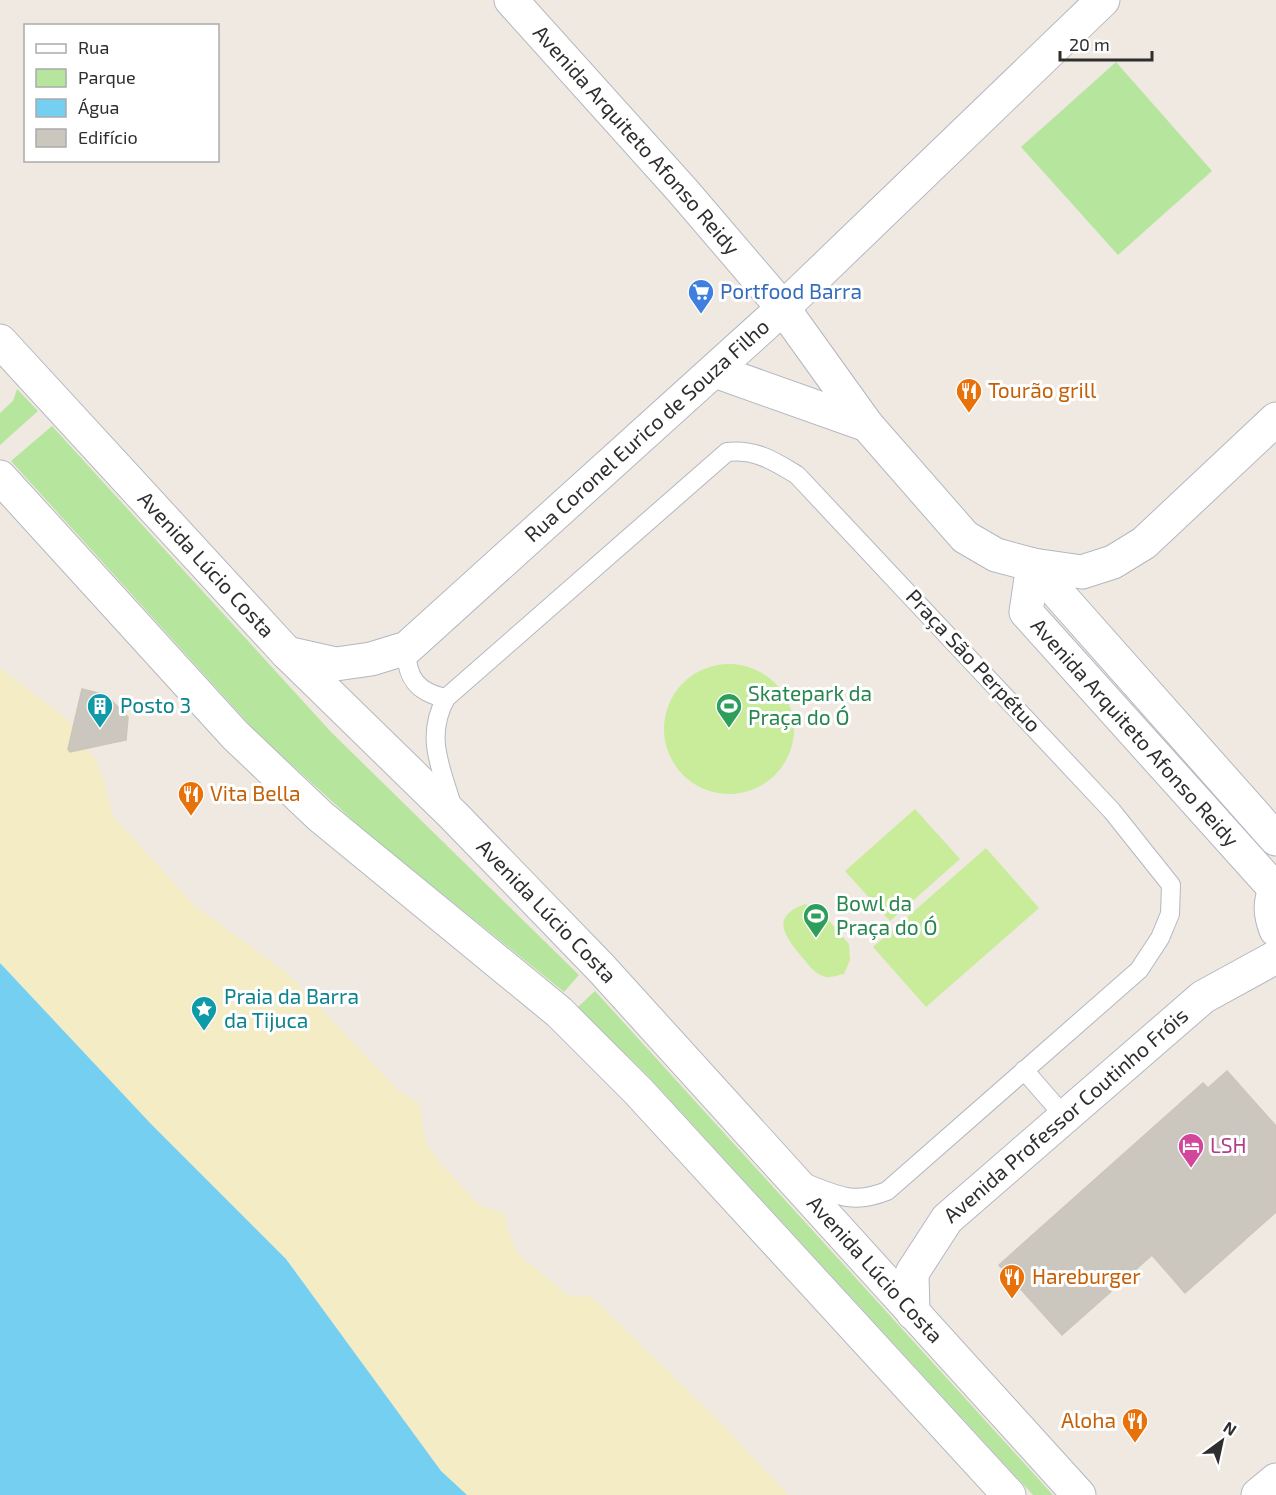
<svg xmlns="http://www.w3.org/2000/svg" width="1276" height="1495" viewBox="0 0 1276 1495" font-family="'Exo 2',sans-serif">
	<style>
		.green { fill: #b6e59e }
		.sand { fill: #f3ecc5 }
		.pitch { fill: #c9ec9a }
		.water { fill: #75cff0 }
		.building { fill: #cbc7bf; stroke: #cbc5ba; stroke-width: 1.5 }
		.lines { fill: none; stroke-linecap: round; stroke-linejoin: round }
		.lane-casing { stroke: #b4b7c1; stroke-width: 20 }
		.street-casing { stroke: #b4b7c1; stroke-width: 35 }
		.secondary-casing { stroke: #b4b7c1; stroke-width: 35 }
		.lane { stroke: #fff; stroke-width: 18 }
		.street { stroke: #fff; stroke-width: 33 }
		.secondary { stroke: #fff; stroke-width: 33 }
		.labels { text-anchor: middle; stroke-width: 6; stroke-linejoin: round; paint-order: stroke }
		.street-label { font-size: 21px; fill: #2e2e2e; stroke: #fff }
		.shop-label { font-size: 21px; fill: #366cbe; stroke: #fff; text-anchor: start }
		.food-label { font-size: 21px; fill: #c56008; stroke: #fff; text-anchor: start }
		.leisure-label { font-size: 21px; fill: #27864d; stroke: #fff; text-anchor: start }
		.culture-label { font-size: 21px; fill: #0d838f; stroke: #fff; text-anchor: start }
		.hotel-label { font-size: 21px; fill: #b23c85; stroke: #fff; text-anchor: start }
	</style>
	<rect width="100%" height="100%" fill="#efe9e1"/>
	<path class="green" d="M1116,62l96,109 -94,84 -97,-108z
		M17,389l21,22 -38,34v-32l13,-12z
		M52,426l279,306 248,243 -15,17 -196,-158 -109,-99 -248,-274z
		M595,991l458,504h-20l-385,-419 -70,-69z"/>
	<path class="sand" d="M0,668l66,50 30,42 7,17 10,39 81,89 94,69 111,117 20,12 7,40 15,21 38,41 26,9 2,15 11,25 53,43 20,-1 133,130 64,69h-321l-26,-24 -155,-212 -135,-135 -151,-161z"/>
	<path class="pitch" d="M664 729a65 65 0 1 1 130 0a65 65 0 1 1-130 0Z
		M915,809l45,50 -70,62 -45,-50z
		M986,848l53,60 -113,99 -53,-60z
		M805,904l14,5 30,35 1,16 -6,14c-6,1 -13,4 -18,3 -12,-3 -17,-12 -25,-21 -17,-21 -31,-39 4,-52z"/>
	<path class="water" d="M0,963l151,161 135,135 155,212 26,24h-467z"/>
	<path class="building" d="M82,689l24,6 22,22 -2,23 -56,12 -2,-3z
		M1227,1071l49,55v86l-91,81 -33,-38 -90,80 -63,-70 204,-182 5,5z"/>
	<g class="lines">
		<g class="lane-casing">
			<path id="lane" d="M407,648c-2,29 11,45 39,50
				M453,809c-11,-40 -29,-71 -7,-111l281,-246c29,-3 47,9 70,23l315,336 59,74 -1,29 -10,24 -21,32 -252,221c-35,14 -50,4 -84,-9
				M1024,1070l40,46"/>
		</g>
		<g class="street-casing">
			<g id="street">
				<path id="s1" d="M511,0l171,190 101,118 320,-308"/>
				<path id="s2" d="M1033,565l-7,47 249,277"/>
				<path d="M1033,565l243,274"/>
				<path d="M1276,888c-7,15 -6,26 0,42"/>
				<path id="s3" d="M913,1313l-1,-40 35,-54 256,-222 73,-40"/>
				<path d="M1258,1495l18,-15"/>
			</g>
		</g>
		<g class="secondary-casing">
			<g id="secondary">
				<path id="s4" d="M0,341l287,312 168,164 147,152 477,526"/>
				<path d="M715,371l152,54"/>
				<path d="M0,477l235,258 85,81 239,196 80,80 370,403"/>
				<path id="s5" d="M287,653l49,11 35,-5 36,-11 376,-340 84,117 98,112 31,18 37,10 49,7 31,-10 31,-19 132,-124"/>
			</g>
		</g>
		<use href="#lane" class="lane"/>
		<use href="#street" class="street"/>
		<use href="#secondary" class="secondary"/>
	</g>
	<defs>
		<g id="supermarket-pin" transform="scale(1.35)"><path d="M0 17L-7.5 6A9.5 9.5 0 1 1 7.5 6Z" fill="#3f7fe0" stroke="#fff"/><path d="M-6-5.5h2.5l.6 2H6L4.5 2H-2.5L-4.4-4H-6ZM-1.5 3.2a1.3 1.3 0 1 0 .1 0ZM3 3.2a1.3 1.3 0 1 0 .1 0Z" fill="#fff"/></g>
		<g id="restaurant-pin" transform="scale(1.35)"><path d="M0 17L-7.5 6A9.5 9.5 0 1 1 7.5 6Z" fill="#e8710a" stroke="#fff"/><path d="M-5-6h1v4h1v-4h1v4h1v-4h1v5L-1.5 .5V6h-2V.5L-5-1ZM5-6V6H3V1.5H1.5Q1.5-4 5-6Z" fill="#fff"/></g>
		<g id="building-pin" transform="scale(1.35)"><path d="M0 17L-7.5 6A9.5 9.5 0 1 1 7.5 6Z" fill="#0f9aa8" stroke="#fff"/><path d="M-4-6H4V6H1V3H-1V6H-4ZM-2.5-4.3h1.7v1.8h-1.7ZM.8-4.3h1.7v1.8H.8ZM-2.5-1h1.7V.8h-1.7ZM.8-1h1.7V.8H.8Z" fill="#fff"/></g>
		<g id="stadium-pin" transform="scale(1.35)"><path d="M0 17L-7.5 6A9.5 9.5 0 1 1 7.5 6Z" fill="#2e9e5b" stroke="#fff"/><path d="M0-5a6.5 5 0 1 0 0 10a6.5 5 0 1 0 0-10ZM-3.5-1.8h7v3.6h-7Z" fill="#fff"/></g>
		<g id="sight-pin" transform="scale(1.35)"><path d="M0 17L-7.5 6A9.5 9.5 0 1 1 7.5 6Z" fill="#0f9aa8" stroke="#fff"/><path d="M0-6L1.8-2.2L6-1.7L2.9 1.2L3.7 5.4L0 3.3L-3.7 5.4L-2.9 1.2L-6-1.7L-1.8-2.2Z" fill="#fff"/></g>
		<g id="hotel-pin" transform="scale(1.35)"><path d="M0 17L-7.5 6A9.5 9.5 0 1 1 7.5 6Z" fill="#d1479c" stroke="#fff"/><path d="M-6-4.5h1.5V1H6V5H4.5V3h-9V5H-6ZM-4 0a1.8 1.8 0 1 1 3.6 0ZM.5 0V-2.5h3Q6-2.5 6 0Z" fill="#fff"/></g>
	</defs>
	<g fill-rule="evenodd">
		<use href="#supermarket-pin" x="701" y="292"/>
		<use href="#restaurant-pin" x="969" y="391"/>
		<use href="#building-pin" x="100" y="706"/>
		<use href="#stadium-pin" x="729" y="706"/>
		<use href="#restaurant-pin" x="191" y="794"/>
		<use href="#stadium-pin" x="816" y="916"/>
		<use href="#sight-pin" x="204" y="1009"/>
		<use href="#hotel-pin" x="1191" y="1146"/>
		<use href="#restaurant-pin" x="1012" y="1277"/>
		<use href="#restaurant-pin" x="1135" y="1421"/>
	</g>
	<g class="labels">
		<g class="street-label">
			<text dy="7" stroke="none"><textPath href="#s1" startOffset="188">Avenida Arquiteto Afonso Reidy</textPath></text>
			<text dy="7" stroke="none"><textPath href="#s5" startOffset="447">Rua Coronel Eurico de Souza Filho</textPath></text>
			<text dy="7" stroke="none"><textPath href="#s4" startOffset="304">Avenida Lúcio Costa</textPath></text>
			<text transform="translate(973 661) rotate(47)" y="7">Praça São Perpétuo</text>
			<text dy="7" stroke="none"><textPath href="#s2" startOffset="210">Avenida Arquiteto Afonso Reidy</textPath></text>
			<text dy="7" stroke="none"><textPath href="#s4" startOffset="790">Avenida Lúcio Costa</textPath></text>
			<text dy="7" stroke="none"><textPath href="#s3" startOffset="262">Avenida Professor Coutinho Fróis</textPath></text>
			<text dy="7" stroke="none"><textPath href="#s4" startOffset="1276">Avenida Lúcio Costa</textPath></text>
		</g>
		<g class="shop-label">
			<text x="720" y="299">Portfood Barra</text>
		</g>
		<g class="food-label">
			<text x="988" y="398">Tourão grill</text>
			<text x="210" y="801">Vita Bella</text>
			<text x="1032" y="1284">Hareburger</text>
			<text x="1116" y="1428" text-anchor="end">Aloha</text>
		</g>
		<g class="leisure-label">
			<text x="748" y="701">Skatepark da<tspan x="748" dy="24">Praça do Ó</tspan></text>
			<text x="836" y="911">Bowl da<tspan x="836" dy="24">Praça do Ó</tspan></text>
		</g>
		<g class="culture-label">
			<text x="120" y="713">Posto 3</text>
			<text x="224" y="1004">Praia da Barra<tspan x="224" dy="24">da Tijuca</tspan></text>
		</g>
		<g class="hotel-label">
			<text x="1210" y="1153">LSH</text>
		</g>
	</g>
	<rect x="24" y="24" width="195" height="138" fill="#ffffff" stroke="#ababab" stroke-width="1.5"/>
	<rect x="36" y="44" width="30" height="9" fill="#ffffff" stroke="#ababab" stroke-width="1.5"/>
	<text x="78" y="54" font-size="18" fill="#2e2e2e">Rua</text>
	<rect x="36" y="69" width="30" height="18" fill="#b6e59e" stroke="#ababab" stroke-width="1.5"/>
	<text x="78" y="84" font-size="18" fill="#2e2e2e">Parque</text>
	<rect x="36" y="99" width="30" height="18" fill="#75cff0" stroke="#ababab" stroke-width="1.5"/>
	<text x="78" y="114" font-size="18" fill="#2e2e2e">Água</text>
	<rect x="36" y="129" width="30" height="18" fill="#cbc7bf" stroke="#ababab" stroke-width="1.5"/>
	<text x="78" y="144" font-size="18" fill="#2e2e2e">Edifício</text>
	<g transform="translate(1222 1441) rotate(33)" stroke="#ffffff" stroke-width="4.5" paint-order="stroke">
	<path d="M0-4.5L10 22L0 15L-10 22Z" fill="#2e2e2e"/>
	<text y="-9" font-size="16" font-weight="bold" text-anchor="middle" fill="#2e2e2e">N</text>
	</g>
	<path d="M1060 51v9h92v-9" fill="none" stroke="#2e2e2e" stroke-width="3"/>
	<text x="1069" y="51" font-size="18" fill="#2e2e2e" stroke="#ffffff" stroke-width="4.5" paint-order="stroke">20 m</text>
</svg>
